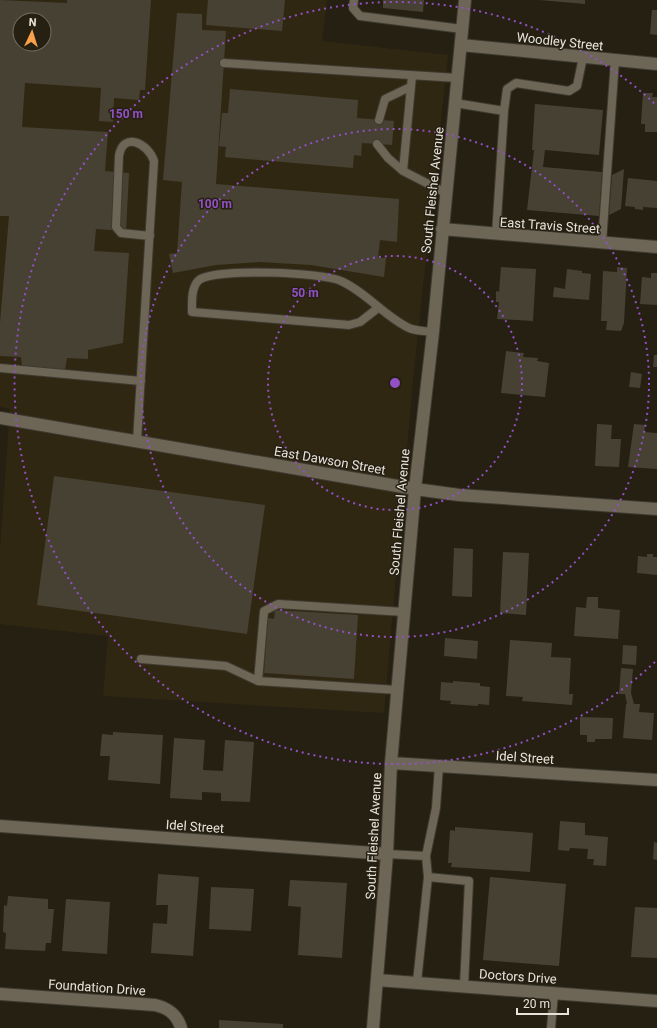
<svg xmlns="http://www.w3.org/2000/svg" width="657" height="1028" viewBox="0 0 657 1028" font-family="Roboto,sans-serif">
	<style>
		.built { fill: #302713; fill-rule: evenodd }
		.building { fill: #474133; fill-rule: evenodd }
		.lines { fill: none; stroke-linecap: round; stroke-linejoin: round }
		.lane-casing { stroke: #3f3a31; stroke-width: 10 }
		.street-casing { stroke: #3f3a31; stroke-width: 14 }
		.lane { stroke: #6d6656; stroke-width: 8 }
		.street { stroke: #6d6656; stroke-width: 12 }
		.ring { fill: none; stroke: #9151c4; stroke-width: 2; stroke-dasharray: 2 4 }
		.labels { text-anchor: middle; stroke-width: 3; stroke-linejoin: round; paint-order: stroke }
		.street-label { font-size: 13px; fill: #e7e3da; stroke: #262013 }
		.centre { fill: #9151c4; stroke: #262013; stroke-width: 2 }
		.ring-label { font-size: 12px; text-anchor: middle; font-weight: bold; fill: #9151c4; stroke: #262013; stroke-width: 3; stroke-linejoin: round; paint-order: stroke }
	</style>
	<rect width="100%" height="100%" fill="#262013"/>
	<path class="built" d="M0,0h327l-5,41 126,14 -35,325 -29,333 -281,-17 5,-60 -108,-12v-75l10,-140 -10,-2zM20,20h24v24h-24z"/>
	<path class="building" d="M0,0l67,3v-3h84l-6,90h-5l-1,10 -25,-2 -1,24 -14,-1 2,-33 -76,-5 -3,44 86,5 -3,39 24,2 -3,58 -30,-2 -2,22 35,2 -6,90 -35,7v9l-21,-1 -2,12 -43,-4 -1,-9 -21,-1v-33l9,-107h-9zM20,20h24v24h-24z
		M208,0h77l-3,31 -76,-6z
		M383,0h41l-1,12 -40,-4z
		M539,0h46v4z
		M652,10h5v25l-7,-1z
		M177,13l25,1v16l24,1 -10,153 183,15 -2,43 -17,-2 -2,18h8l-2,19 -73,-12 -51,-3 -44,3 -43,8 -4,-19 8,-1 5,-71 -19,-2z
		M230,89l128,11 -1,18 37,3 -2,24 -30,-2 -1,13 -7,-1 -1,13 -128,-11 1,-10 -7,-1 3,-33h6z
		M643,93h10l-1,4h5v35h-12v-8h-4z
		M535,104l68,6 -4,45 -54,-5 -2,17 59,5 -3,44 -72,-6 7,-60h-2z
		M624,169l-3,40 -12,6 3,-40z
		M628,178l29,3v27l-14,-1v3l-8,-1v-2l-10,-1z
		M501,267l35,2 -3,52 -36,-2 2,-17h-3v-11l3,1z
		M617,267l10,1 -3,55 -3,8 -15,-1 1,-9h-6l2,-50 14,1z
		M567,269l15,2v2l9,1 -2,26 -36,-3 1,-10 11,2z
		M651,273h6v32l-17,-1 2,-27 9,1z
		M506,351l18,2 -1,4 15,1 -1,3 12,2 -4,34 -44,-4z
		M654,355h3v12h-4z
		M631,372l11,2 -2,14 -11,-1z
		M597,424l15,1 -1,14h10l-2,28 -24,-1z
		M634,424l11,1 -1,7 13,1v36l-29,-2z
		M54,476l211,29 -18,129 -210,-29z
		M454,548l19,1 -1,48 -20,-1z
		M503,552l26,1 -3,62 -26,-2z
		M647,554h6v3h4v18l-20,-2 1,-17 9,1z
		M587,597h11v11l22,2 -2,29 -44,-3 2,-29 10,1z
		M275,610l83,5 -4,64 -90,-6 4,-55 6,1z
		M445,638l33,3 -1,18 -33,-3z
		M510,640l42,3 -1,14 20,1 -2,36h4l-1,11 -50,-4 1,-4 -17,-1z
		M623,645l14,1 -1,19 -14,-1z
		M621,668l12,1 -2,24 3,11h6l-1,8 15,1 -2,27 -29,-2 3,-34h1l-2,-10h-6z
		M453,681l27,2v3l10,1 -1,18 -11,-1v2l-28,-2 1,-3 -11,-1 1,-18 12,1z
		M580,717l33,1 -1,21h-17v3h-8v-7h-7z
		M113,732l50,3 -3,49 -52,-4 2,-24h-10l2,-22 11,1z
		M174,738l31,2 -2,30 20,1 2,-31 29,2 -4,60 -29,-1v-8l-19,-1v8l-32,-2z
		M560,821l25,2v12l23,2 -2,29 -13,-1 1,-6h-7l1,-10 -18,-1 -1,3 -11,-1z
		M455,827l78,6 -3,39 -79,-5 1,-4h-4l2,-33 5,1z
		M654,842l3,1v17l-4,-1z
		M158,874l41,3 -6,79 -42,-3 2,-30 14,1 1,-19h-12z
		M490,877l76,7 -7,82 -76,-6z
		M290,880l57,3 -5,75 -44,-3 3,-48 -13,-1z
		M211,887l43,2 -3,42 -42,-2z
		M8,896l40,3v10h6l-3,34h-5l-1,8 -40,-2 1,-16 -3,-1 1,-27 3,1z
		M66,899l44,3 -3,52 -45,-3z
		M635,907l22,1v50l-26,-1z
		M219,1020l64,4v4h-64z"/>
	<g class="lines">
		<g class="lane-casing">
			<path id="lane" d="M354,0l-1,8 7,8 102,13
				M224,63l233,15
				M455,103l49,8 -8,124
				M504,111l3,-22 9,-6 53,8 8,-5 6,-29
				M379,120l6,-21 25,-12
				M377,144l11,14 15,13 43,22
				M403,171l9,-95
				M602,243l13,-183
				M378,308l-18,14 -11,3 -157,-13c0,-10 -1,-25 7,-32 16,-12 123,-8 142,1 25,11 43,35 68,47 7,3 16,3 24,4
				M0,368l141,13
				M137,441l17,-280c-6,-18 -31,-30 -35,-5l-3,71 5,6 29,3
				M141,659l85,7 32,15
				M397,690l-139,-9 6,-70 14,-7 126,8
				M387,854l39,2 10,-48 3,-42
				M426,856l2,21
				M417,982l11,-105 41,4 -5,105
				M551,1028l3,-35"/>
		</g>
		<g class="street-casing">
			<path id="street" d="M461,45l196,19
				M442,229l215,18
				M0,418l415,71 44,6 198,14
				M391,763l266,17
				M0,826l387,28
				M377,980l280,21
				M0,994l155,11c13,3 22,9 26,23
				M373,1028l14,-174 4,-91 24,-274 18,-157 32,-332"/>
		</g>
		<use href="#lane" class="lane"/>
		<use href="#street" class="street"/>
	</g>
	<g class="ring">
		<circle cx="395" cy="383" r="127"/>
		<circle cx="395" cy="383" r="254"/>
		<path d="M655 662A381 381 0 1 1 655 104"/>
	</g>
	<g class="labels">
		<g class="street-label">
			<text transform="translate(560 41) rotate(6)" y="5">Woodley Street</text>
			<text transform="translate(432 190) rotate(-84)" y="5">South Fleishel Avenue</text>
			<text transform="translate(550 225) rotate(4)" y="5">East Travis Street</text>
			<text transform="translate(330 460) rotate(10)" y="5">East Dawson Street</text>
			<text transform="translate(399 512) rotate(-85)" y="5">South Fleishel Avenue</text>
			<text transform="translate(525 757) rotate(4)" y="5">Idel Street</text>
			<text transform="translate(195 826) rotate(4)" y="5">Idel Street</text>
			<text transform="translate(373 836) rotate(-87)" y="5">South Fleishel Avenue</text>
			<text transform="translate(518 976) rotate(4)" y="5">Doctors Drive</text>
			<text transform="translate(97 987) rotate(4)" y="5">Foundation Drive</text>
		</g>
	</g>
	<circle cx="395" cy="383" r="6" class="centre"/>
	<g class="ring-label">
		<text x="126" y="118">150 m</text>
		<text x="215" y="208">100 m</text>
		<text x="305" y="297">50 m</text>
	</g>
	<g transform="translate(32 32) rotate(4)"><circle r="19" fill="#262013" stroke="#736e63"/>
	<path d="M0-3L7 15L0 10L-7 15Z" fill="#f9a04c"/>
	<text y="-6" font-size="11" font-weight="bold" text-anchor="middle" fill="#e7e3da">N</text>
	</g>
	<path d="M517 1008v6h51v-6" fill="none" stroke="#e7e3da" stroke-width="2"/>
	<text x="523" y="1008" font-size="12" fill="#e7e3da" stroke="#262013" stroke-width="3" paint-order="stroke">20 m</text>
</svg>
